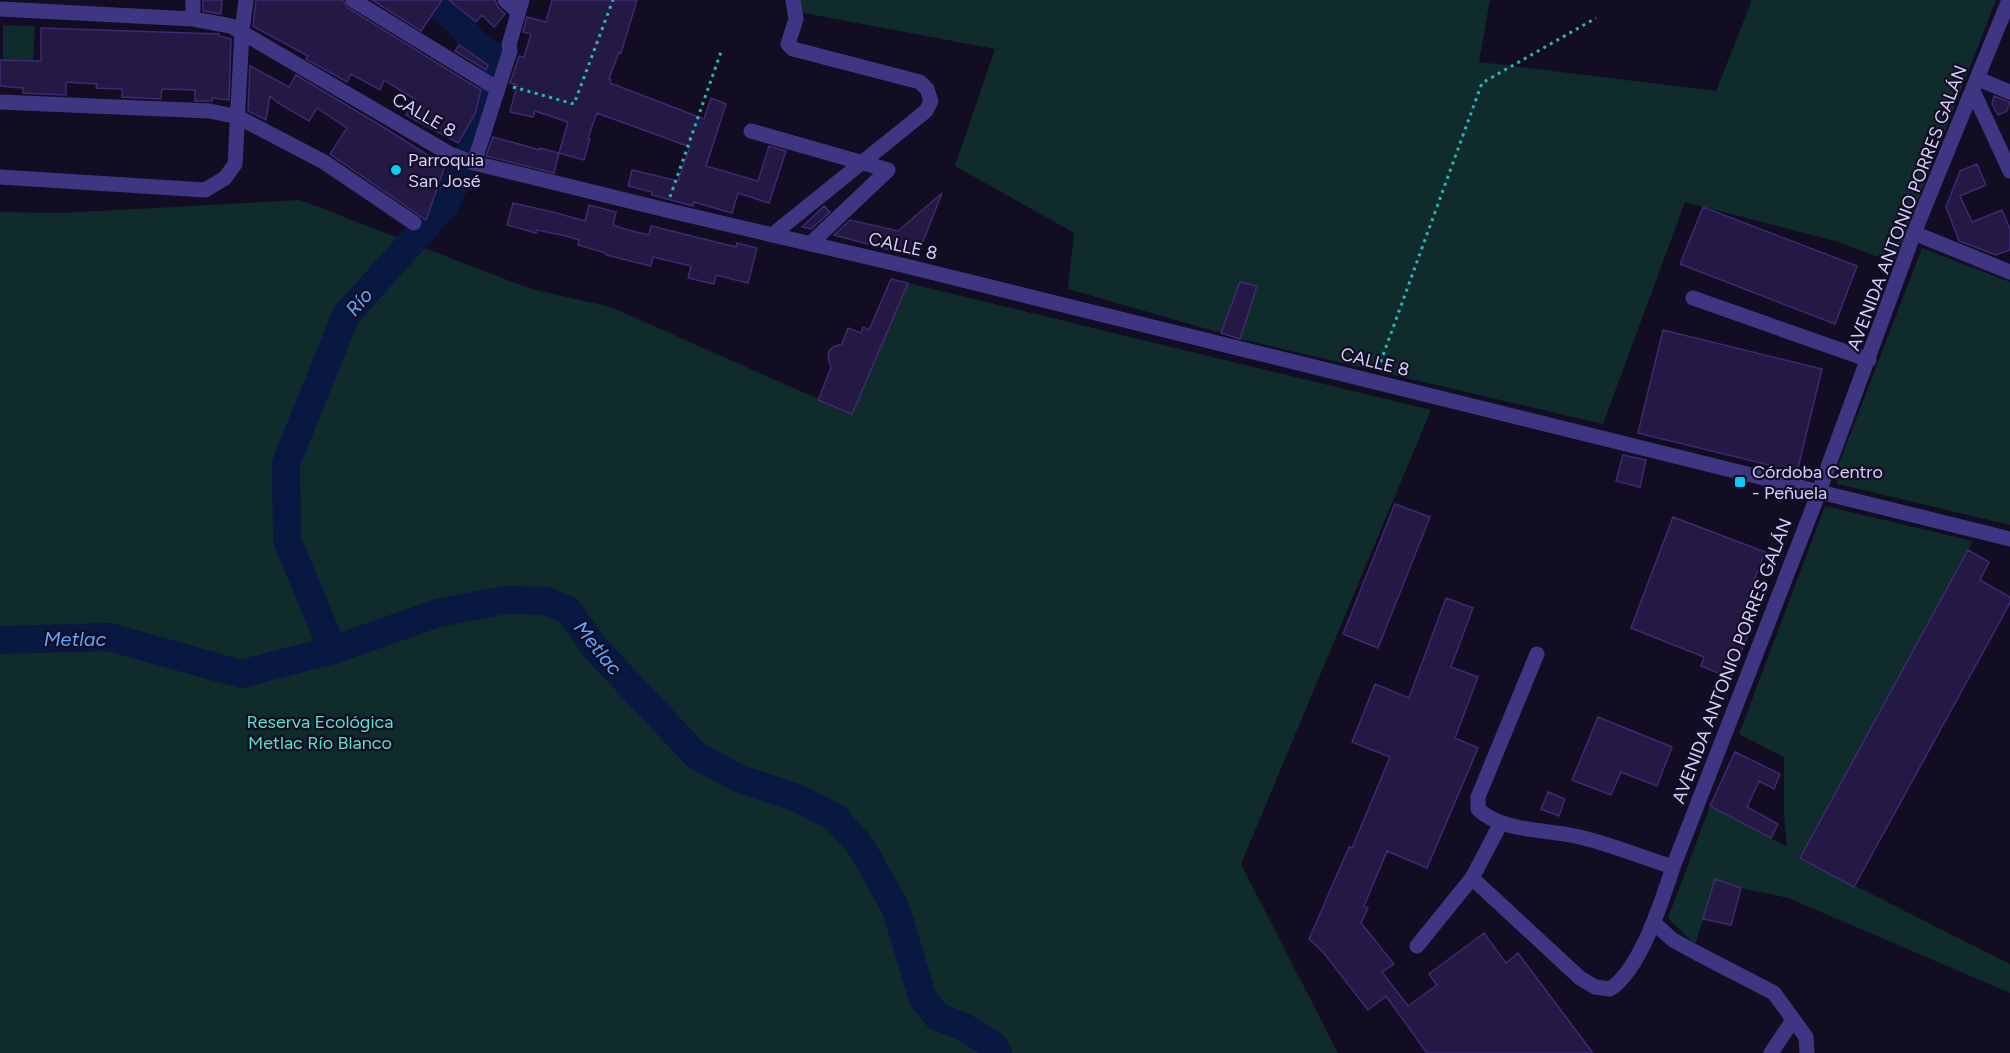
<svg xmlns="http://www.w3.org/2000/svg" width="2010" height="1053" viewBox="0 0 2010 1053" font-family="Figtree,sans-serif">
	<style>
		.green { fill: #102b2c }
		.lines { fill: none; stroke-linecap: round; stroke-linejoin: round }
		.river { stroke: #081840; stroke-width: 28 }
		.building { fill: #241844; stroke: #3d2a70; stroke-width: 1.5 }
		.path { stroke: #2ab5b7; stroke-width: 3; stroke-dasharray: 3 4.5; stroke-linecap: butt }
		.minor { stroke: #3f3683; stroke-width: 15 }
		.poi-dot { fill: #00cef9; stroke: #120d22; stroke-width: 2 }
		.labels { text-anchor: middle; stroke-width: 4.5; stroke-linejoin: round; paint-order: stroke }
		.street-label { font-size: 18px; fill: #d7ceff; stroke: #120d22 }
		.poi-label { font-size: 18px; fill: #d7ceff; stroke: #120d22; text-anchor: start }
		.park-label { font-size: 18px; fill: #57e2ca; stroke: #120d22 }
		.water-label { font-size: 20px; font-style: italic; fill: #5ca8ff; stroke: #120d22 }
	</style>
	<rect width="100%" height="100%" fill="#120d22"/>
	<path class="green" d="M799,0h691l-11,62 237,29 36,-91h244l-102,263 -59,-22 -150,-39 -82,222 -363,-85 16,-53 -16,-4 -19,51 -153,-44 6,-56 -119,-67 40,-117 -196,-37z
		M3,25l32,1 -2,35h-30z
		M300,200l231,89 80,18 241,107 56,-131 523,127 -190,454 97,189h-1338v-841l62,1z
		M1922,248l88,34v243l-172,-41 -2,-13z
		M1825,506l148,35 -173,317 210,106v29l-222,-95 -47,-10 -25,-9 -21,66 -27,-27 42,-112 77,41 -3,-33v-57l-45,-23z"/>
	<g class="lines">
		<path class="river" d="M0,640l109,-3 132,37 92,-24 105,-37 67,-13 41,1 22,9 27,38 102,108 43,23 57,19 38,19 27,31 34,61 27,90 15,18 24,9 31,19 5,8
			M333,650l-46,-110 -1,-77 60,-148 99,-110 31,-65 21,-80 -22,-16 -17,-22 -25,-22"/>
	</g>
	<path class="building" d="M203,0h19l-1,14 -18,-3z
		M256,0h87l5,8 133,82 -6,24 -17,29 -52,-28 9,-16 -31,-19 -4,10 -29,-16 -4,8 -41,-23 2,-3 -55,-30z
		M372,0h70l-21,31z
		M449,0h46l3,7 7,7 -11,13 -12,-12 -6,7z
		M552,0h85l-16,53 -2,-1 -10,27 2,1 -1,3 94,36 7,-21 15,6 -20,62 52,15 11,-35 17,5 -17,52 -31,-10 -6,20 -38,-11 -1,4 -41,-11v-3l-24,-6 4,-16 46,11 12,-34 -93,-34 -9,25 2,1 -6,21 -25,-7 9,-31 -33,-11 -2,6 -23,-5 7,-27 -7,-2 9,-27 5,1 7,-23 -8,-2 4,-15 19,5z
		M41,28l178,6v2l12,3 -2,61 -17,-2v3h-17v-11l-33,-1 -1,10 -39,-2v-8l-26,-1 1,-4 -31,-2v13l-43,-2v-5l-23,-2v-26l41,1z
		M459,45l29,20 -2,5 -31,-19z
		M250,66l39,21 7,-12 84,50 65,41 -19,54 -96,-66 17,-26 -30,-20 -8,13 -31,-18 -8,-7 -4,24 -18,-9z
		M1994,96l16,6 -3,9 -9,4 -6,-11z
		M493,137l47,13v-2l19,5 -5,20 -68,-17z
		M1977,164l9,21 -26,11 12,26 30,-12 8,19v21l-14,5 -37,-14 -13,-34 14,-36z
		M942,193l-25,64 -83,-22 16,-15 48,11z
		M513,203l44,10 28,8 4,-16 27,7 -3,13 15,5 21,5 2,-9 85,21 1,-4 20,5 -9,35 -32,-8 -2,9 -26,-6 3,-12 -38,-9 -2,9 -45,-11v-2l-28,-8 1,-5 -13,-4 -29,-6 -1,3 -29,-8z
		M824,206l6,6 -19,17 -9,-2z
		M1703,207l154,59 -22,58 -155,-60z
		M891,279l17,4 -56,131 -34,-14 13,-32 -3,-11 1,-6 4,-4 9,-3 6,-16 13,5 2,-6 6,3z
		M1240,282l17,4 -17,53 -19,-6z
		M1663,330l159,39 -25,103 -159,-39z
		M1623,455l23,5 -6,27 -24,-6z
		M1395,504l35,13 -52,131 -35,-14z
		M1673,517l92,35 -21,55 13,5 -26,66 -30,-12 3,-9 -73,-29z
		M1968,550l21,12 -9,18 30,17v6l-156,284 -54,-29z
		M1446,598l27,10 -22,59 27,10 -23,61 23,10 -51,120 -40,-17 -23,55 4,2 -7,15 33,41 -12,8 26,34 29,-21 -8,-11 55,-41 22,30 12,-10 75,100h-166l-41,-57 -18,14 -45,-58 -14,-13 40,-92 3,1 38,-91 -38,-15 23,-58 34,14z
		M1598,717l74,30 -15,39 -36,-14 -10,23 -39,-15z
		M1735,752l45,22 -6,15 -15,-8 -12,26 31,17 -7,14 -61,-32z
		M1548,792l17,7 -6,17 -18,-7z
		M1715,879l26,9 -10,37 -28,-6z"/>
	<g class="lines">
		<path class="path" d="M513,87l61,17 39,-104
			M670,197l52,-148
			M1378,369l104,-286 114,-65"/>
		<path class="minor" d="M353,0l145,89
			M505,0l13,12
			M0,9l193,10 38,7 219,128 24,9 192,47 244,57 1100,272
			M193,19v-19
			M1978,79l32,13
			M1973,91l37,80
			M0,102l210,9 28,6 86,45 90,61
			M751,131l137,39 -78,74
			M474,163l36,-112 -1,-6 13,-45
			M0,177l205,13 20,-12 10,-14 7,-133 4,-31
			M1914,233l96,39
			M772,235l154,-124 5,-10 -4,-12 -7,-7 -127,-33 -5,-5 8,-25 -3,-19
			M1693,298l176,62
			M1537,654l-59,143v12c24,23 66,20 97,27 33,7 66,21 98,31
			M1472,878l108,100 15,9 15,2c30,-19 52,-88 63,-122l141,-362 100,-272 95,-233
			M1654,923l19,17 20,11 81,42 32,44 1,16
			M1417,946l55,-68 29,-55
			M1771,1053l22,-33"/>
	</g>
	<g class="poi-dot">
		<circle cx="396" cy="170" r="6"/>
		<rect x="1734" y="476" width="12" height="12" rx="3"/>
	</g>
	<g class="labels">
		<g class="street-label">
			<text transform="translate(424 115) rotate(30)" y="6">CALLE 8</text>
			<text transform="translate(1907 208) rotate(-69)" y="6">AVENIDA ANTONIO PORRES GALÁN</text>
			<text transform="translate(903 246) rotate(13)" y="6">CALLE 8</text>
			<text transform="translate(1375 362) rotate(14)" y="6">CALLE 8</text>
			<text transform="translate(1732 661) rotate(-69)" y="6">AVENIDA ANTONIO PORRES GALÁN</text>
		</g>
		<g class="poi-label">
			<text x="408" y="166">Parroquia<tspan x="408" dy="21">San José</tspan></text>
			<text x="1752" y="478">Córdoba Centro<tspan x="1752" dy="21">- Peñuela</tspan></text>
		</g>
		<g class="park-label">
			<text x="320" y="728">Reserva Ecológica<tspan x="320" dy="21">Metlac Río Blanco</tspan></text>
		</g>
		<g class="water-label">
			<text transform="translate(359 302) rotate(-50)" y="7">Río</text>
			<text x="75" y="646">Metlac</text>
			<text transform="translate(598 648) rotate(51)" y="7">Metlac</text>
		</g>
	</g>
</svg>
